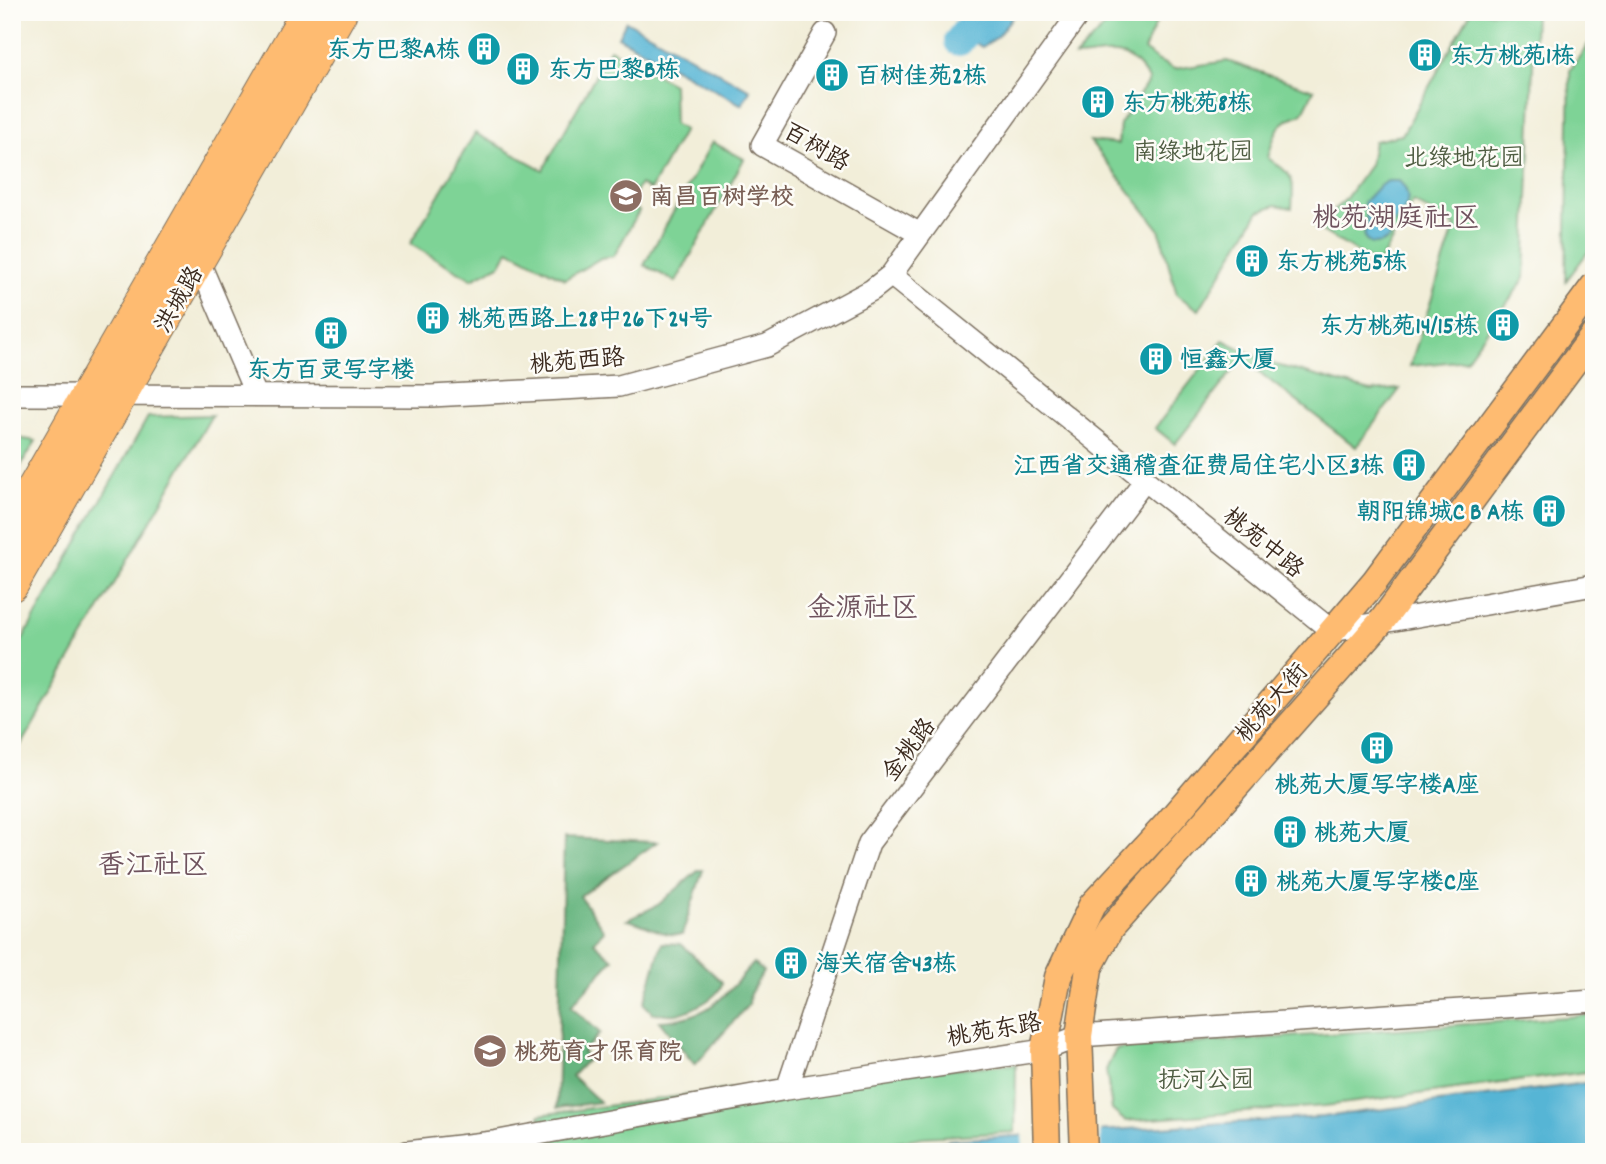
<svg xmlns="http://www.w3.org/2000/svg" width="1606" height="1164" viewBox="0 0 1606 1164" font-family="Dekko,'LXGW WenKai TC',sans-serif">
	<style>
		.green { fill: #7ed396; stroke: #5c7e5a; stroke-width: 2 }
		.forest { fill: #66b57f; stroke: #50704e; stroke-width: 2 }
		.water { fill: #56b5d5; stroke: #48707a; stroke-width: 2 }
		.pier { fill: #f2eed9 }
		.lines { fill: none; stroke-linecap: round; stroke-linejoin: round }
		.river { stroke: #56b5d5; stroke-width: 30 }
		.minor-casing { stroke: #7b6f5f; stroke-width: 24 }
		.major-casing { stroke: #7b6f5f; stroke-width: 29 }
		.highway-casing { stroke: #7b6f5f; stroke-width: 34 }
		.minor { stroke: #fff; stroke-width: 21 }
		.major { stroke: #febb71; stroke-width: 26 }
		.highway { stroke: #febb71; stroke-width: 32 }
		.labels { text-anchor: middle; stroke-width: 5; stroke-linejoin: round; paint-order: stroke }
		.culture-label { font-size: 24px; font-weight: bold; fill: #0d838f; stroke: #fdfcf7; text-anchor: start }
		.street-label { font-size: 24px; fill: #3b2a1e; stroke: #fdfcf7 }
		.park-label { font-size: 24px; fill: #4f5d42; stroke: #fdfcf7 }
		.education-label { font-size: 24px; font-weight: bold; fill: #785e54; stroke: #fdfcf7; text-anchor: start }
		.quarter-label { font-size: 28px; fill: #6f535e; stroke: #fdfcf7 }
	</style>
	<rect width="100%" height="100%" fill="#fdfcf7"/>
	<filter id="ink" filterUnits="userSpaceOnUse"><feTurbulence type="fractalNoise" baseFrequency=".0143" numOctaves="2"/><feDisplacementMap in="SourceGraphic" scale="14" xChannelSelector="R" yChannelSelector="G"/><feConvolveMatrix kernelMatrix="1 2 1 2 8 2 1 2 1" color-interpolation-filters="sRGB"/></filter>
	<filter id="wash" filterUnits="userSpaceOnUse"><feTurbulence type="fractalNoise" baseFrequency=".00686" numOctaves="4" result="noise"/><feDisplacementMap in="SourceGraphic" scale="28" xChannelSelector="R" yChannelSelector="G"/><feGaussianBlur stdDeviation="1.57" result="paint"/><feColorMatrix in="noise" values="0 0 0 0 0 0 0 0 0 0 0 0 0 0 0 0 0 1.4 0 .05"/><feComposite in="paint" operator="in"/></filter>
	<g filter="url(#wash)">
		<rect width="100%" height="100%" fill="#f2eed9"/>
		<path class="green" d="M1118,12h43l-17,38 13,10 17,9 53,-8 87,29 -12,24c-26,7 -27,19 -34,44 26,18 26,18 24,50l-16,-3 -17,6 -60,99 -22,-15 -18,-66 -69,-88 28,3 2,-20 29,-44c-22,-36 -37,-25 -74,-23z
			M1471,12h64l-10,266 -59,82 -56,6 45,-140 -42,-24 -35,63 -64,-39 30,-25 26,-36 4,-24 28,-6z
			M1594,36v208l-28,37 4,-211z
			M610,49l63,35 1,40 10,6 -34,60 -10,-6 -12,20 11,7 -25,45 -13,2 -36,21 -56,-29 -8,14 -29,15 -62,-35 65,-111 68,37z
			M712,142l32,17 -68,123 -32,-17z
			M1223,340l46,23 102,28 29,-2 -44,58 -114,-88 -67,85 -20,-16z
			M212,415l-200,345v-102l136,-241z
			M12,437l24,4 -24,39z
			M1594,1015v56l-269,35 -200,15 -13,-11 -6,-40 10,-21z
			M1016,1064l-1,68 -92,5 -88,15h-322l26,-3 1,-34 268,-36z"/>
		<path class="forest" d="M564,838l93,4 -77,54 24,35 -10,11 19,17 -42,47 29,27 -17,19 6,6 -17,18 28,26 -43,6z
			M699,870h4l-21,65c-21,1 -35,-11 -55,-15l31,-15z
			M662,943l19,1 41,38c-1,15 -31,29 -45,32 -7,1 -16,-1 -24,-1l-9,-9z
			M754,963l9,9 -13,22 -1,10 -54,61 -36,-44c52,-3 63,-23 95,-58z"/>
		<path class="water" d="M974,12h42l-20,26 -14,9 -25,-15z
			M626,21l124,69 -8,15 -124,-68z
			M1388,181h11c19,18 3,35 -11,48l1,9c-7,6 -11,7 -20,5l-5,-6 3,-15 -3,-20 15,-16z
			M1594,1082v70h-714l70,-12 373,-23z"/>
		<path class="pier" d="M1100,1127l1,25h-78l-1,-20z"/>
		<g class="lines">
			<path class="river" d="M959,41l22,-29"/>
		</g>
	</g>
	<g filter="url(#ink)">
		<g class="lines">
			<g class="minor-casing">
				<path id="minor" d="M825,33l-63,112 158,89
					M199,262l57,133
					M891,275l441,356 262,-46
					M12,395l419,1 188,-10 148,-40 105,-56 19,-15 189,-263
					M787,1089l82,-246 276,-363
					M407,1152l86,-10 294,-53 257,-39 35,-14 515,-35"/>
			</g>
			<g class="major-casing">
				<path id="major" d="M1047,1152l-3,-102 14,-73 34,-72 75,-81 208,-243 219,-295
					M1084,1152l-5,-116 10,-68 21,-39 272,-308 212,-286"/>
			</g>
			<g class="highway-casing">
				<path id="highway" d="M12,525l295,-513
					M12,585l329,-573"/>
			</g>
			<use href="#minor" class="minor"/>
			<use href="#major" class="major"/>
			<use href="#highway" class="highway"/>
		</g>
	</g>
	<defs>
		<g id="building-disc" transform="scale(1.75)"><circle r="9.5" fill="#0f9aa8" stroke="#fdfcf7"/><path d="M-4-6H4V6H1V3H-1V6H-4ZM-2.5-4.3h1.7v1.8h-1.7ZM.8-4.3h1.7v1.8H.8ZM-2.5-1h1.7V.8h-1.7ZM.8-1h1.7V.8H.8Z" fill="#fff"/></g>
		<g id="school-disc" transform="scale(1.75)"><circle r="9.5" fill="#8d6e63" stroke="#fdfcf7"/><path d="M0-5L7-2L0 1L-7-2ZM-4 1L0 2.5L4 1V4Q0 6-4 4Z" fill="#fff"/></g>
	</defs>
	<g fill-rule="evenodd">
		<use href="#building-disc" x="484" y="49"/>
		<use href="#building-disc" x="1425" y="55"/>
		<use href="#building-disc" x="523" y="69"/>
		<use href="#building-disc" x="832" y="75"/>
		<use href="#building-disc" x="1098" y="102"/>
		<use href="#school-disc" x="626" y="196"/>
		<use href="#building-disc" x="1252" y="261"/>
		<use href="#building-disc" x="433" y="318"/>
		<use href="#building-disc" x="1503" y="325"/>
		<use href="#building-disc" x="331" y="333"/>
		<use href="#building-disc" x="1156" y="359"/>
		<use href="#building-disc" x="1409" y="465"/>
		<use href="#building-disc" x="1549" y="511"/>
		<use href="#building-disc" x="1377" y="748"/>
		<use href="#building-disc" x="1290" y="832"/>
		<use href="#building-disc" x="1251" y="881"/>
		<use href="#building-disc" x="791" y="963"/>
		<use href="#school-disc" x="490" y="1051"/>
	</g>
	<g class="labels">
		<g class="culture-label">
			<text x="460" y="57" text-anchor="end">东方巴黎A栋</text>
			<text x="1450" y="63">东方桃苑1栋</text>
			<text x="548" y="77">东方巴黎B栋</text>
			<text x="856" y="83">百树佳苑2栋</text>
			<text x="1122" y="110">东方桃苑8栋</text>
			<text x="1276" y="269">东方桃苑5栋</text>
			<text x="458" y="326">桃苑西路上28中26下24号</text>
			<text x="1478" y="333" text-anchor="end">东方桃苑14/15栋</text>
			<text x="1180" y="367">恒鑫大厦</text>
			<text x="331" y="377" text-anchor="middle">东方百灵写字楼</text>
			<text x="1384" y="473" text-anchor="end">江西省交通稽查征费局住宅小区3栋</text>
			<text x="1524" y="519" text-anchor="end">朝阳锦城C B A栋</text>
			<text x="1377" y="792" text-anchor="middle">桃苑大厦写字楼A座</text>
			<text x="1314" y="840">桃苑大厦</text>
			<text x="1276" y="889">桃苑大厦写字楼C座</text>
			<text x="816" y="971">海关宿舍43栋</text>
		</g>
		<g class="street-label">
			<text transform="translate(817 146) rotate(30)" y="8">百树路</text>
			<text transform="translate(178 299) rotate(-60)" y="8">洪城路</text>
			<text transform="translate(577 360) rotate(-5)" y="8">桃苑西路</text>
			<text transform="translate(1264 542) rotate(39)" y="8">桃苑中路</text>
			<text transform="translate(1271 702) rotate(-49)" y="8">桃苑大街</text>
			<text transform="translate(908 749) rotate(-53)" y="8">金桃路</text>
			<text transform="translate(994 1029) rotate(-10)" y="8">桃苑东路</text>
		</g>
		<g class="park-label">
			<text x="1193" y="159">南绿地花园</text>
			<text x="1464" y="165">北绿地花园</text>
			<text x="1206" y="1087">抚河公园</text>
		</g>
		<g class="education-label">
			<text x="650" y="204">南昌百树学校</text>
			<text x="514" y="1059">桃苑育才保育院</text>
		</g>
		<g class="quarter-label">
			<text x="1396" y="226">桃苑湖庭社区</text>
			<text x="863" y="616">金源社区</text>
			<text x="153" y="873">香江社区</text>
		</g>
	</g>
	<rect width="1606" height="1164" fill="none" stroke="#fdfcf7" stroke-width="42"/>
</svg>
